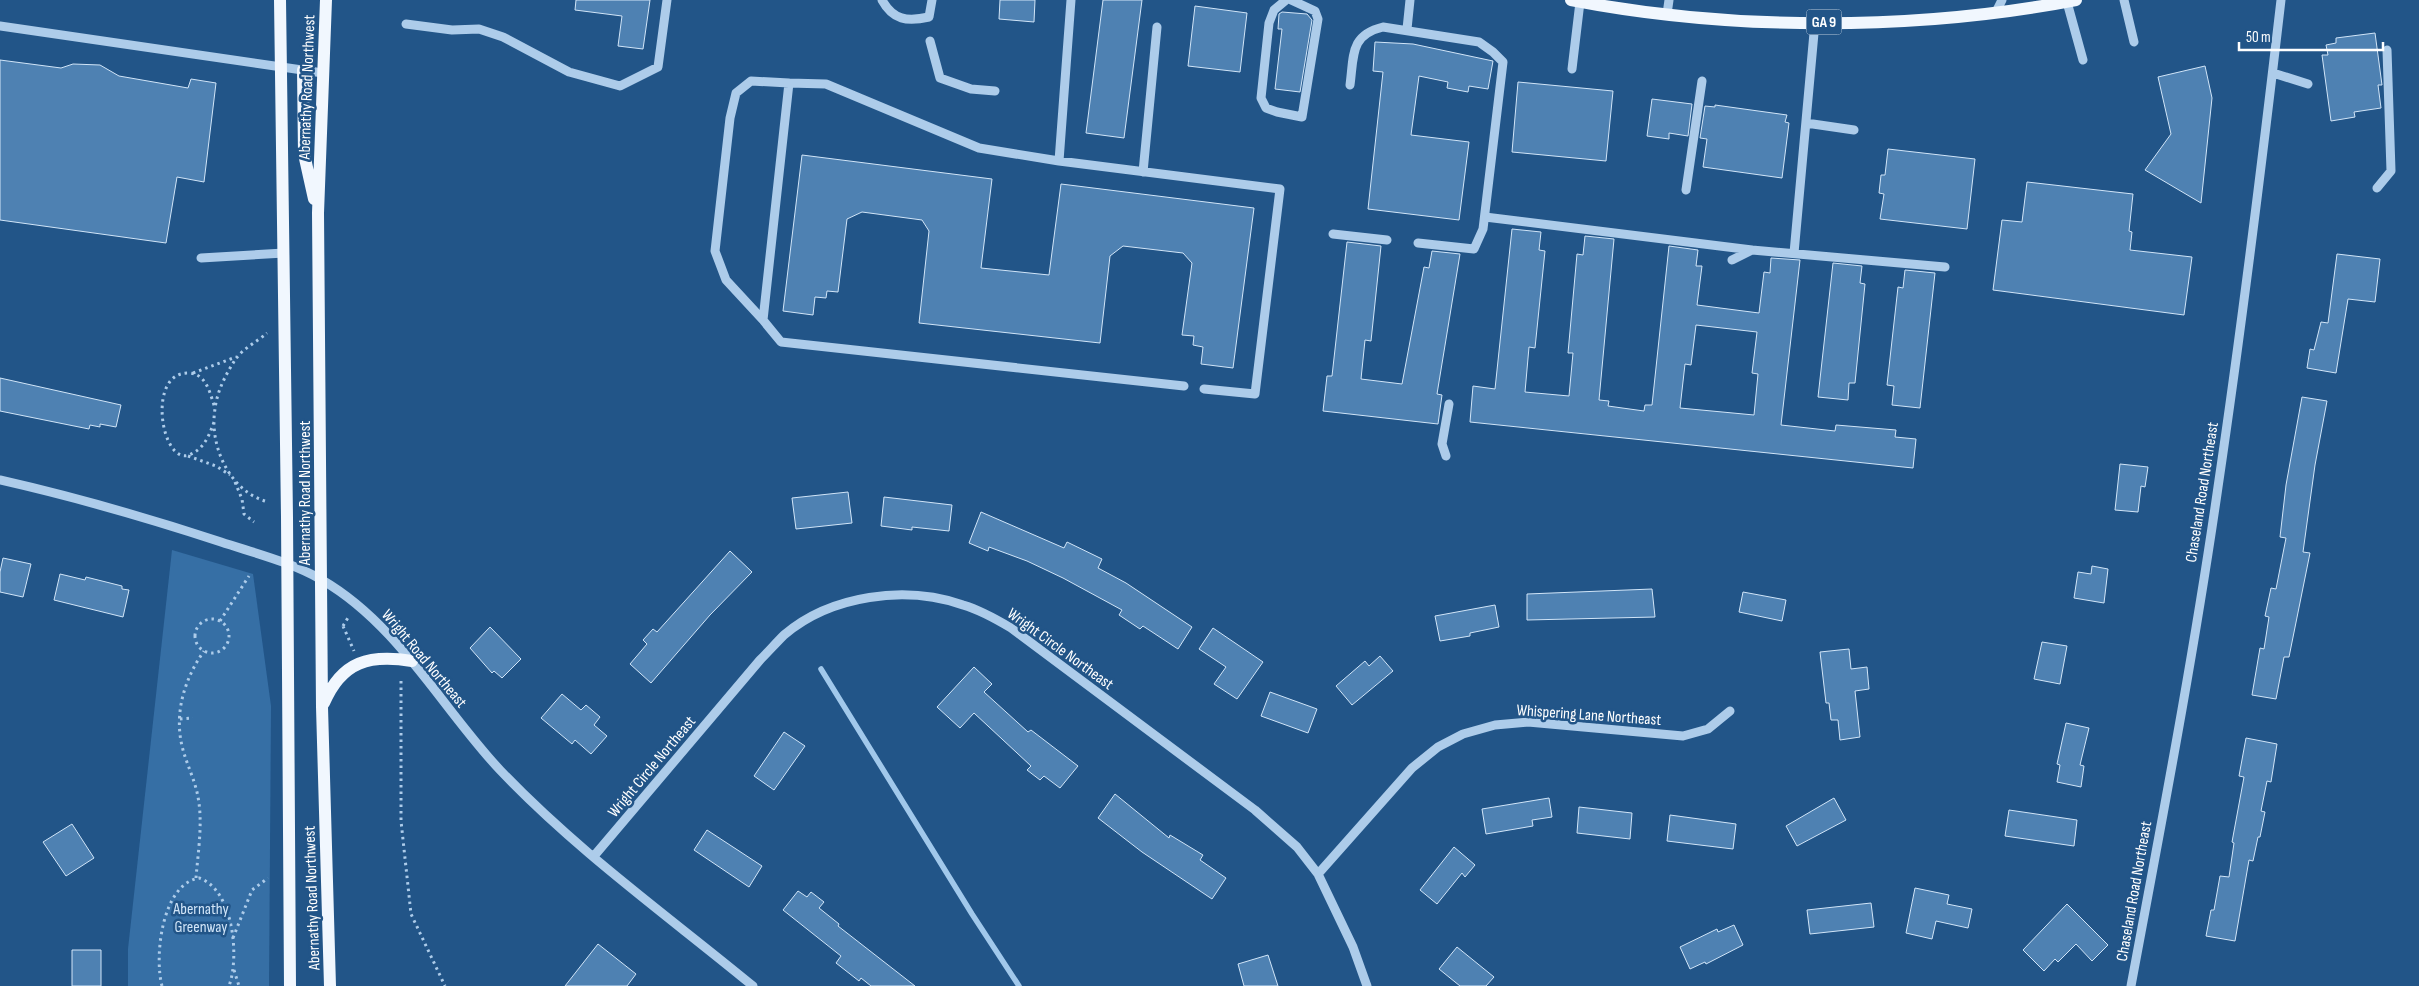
<svg xmlns="http://www.w3.org/2000/svg" width="2419" height="986" viewBox="0 0 2419 986" font-family="'Sofia Sans Condensed',sans-serif">
	<style>
		.green { fill: #366fa5 }
		.lines { fill: none; stroke-linecap: round; stroke-linejoin: round }
		.stream { stroke: #a1c8eb; stroke-width: 5.5 }
		.building { fill: #4e81b2; stroke: #d1e5f8; fill-rule: evenodd }
		.path { stroke: #adccea; stroke-width: 3; stroke-dasharray: 2.5 4; stroke-linecap: butt }
		.minor { stroke: #adccea; stroke-width: 9 }
		.major { stroke: #f1f7fe; stroke-width: 12 }
		.labels { text-anchor: middle; stroke-width: 5; stroke-linejoin: round; paint-order: stroke }
		.shield { fill: #258; stroke: #bdccdb; stroke-width: 1 }
		.shield-label { font-size: 15px; font-weight: bold; fill: #fff }
		.street-label { font-size: 16px; fill: #fff; stroke: #258 }
		.park-label { font-size: 16px; fill: #d1e5f8; stroke: #258 }
	</style>
	<rect width="100%" height="100%" fill="#258"/>
	<path class="green" d="M172,550l81,24 18,132 -2,280h-141v-37z"/>
	<g class="lines">
		<path class="stream" d="M821,669l151,245 47,72"/>
	</g>
	<path class="building" d="M576,0h74l-7,49 -25,-3 4,-30 -47,-6z
		M1000,0h35l-1,22 -35,-3z
		M1103,0h39l-18,138 -38,-5z
		M1195,6l52,7 -7,59 -52,-6z
		M1282,12l25,2 5,6 -12,72 -25,-3 7,-60h-4l1,-15z
		M2375,33l7,52h-4l3,23 -27,4 1,5 -24,4 -9,-66h6l-2,-10 10,-2v-5z
		M1375,42l38,2 80,17 -5,28 -19,-3 -1,6 -21,-4 1,-6 -29,-6 -8,59 58,7 -10,78 -91,-11 15,-137 -10,-1z
		M0,60l61,8 12,-4 27,1 19,11 69,12 3,-9 25,4 -12,99 -27,-5 -11,66 -166,-23z
		M2205,66l7,32 -11,105 -56,-33 26,-36 -13,-57z
		M1518,82l95,9 -7,70 -94,-9z
		M1652,99l40,5 -4,32 -19,-3v6l-22,-3z
		M1715,105l72,10 -2,7 4,1 -7,55 -79,-11 4,-28 -7,-1 5,-32 10,1z
		M1888,149l87,10 -8,70 -87,-10 4,-25 -5,-1 2,-18h4z
		M802,155l190,24 -11,89 68,7 12,-91 193,24 -21,160 -32,-4 2,-17 -10,-2 1,-9 -12,-1 10,-72 -9,-10 -60,-7 -13,10 -10,87 -181,-20 10,-92 -7,-11 -60,-8 -15,7 -9,73 -11,-1 -1,7 -11,-1 -2,18 -30,-4z
		M2027,182l106,12 -4,37 3,1 -2,18 62,7 -8,58 -191,-25 9,-70 20,2z
		M1512,229l29,3 -2,18 6,1 -10,97 -6,-1 -4,45 44,4 4,-43h-5l9,-99 6,1 2,-19 29,3 -15,161 10,1 -1,5 36,5 1,-6h7l17,-159 29,4 -2,16h6l-5,39 62,8 5,-41 6,1 1,-15 29,2 -19,165 54,6 1,-6 60,5 -1,7 21,2 -3,29 -443,-46 3,-36 22,3zM1696,325l61,7 -5,41 6,1 -4,41 -74,-7 5,-44 6,1z
		M1347,242l34,4 -10,95 -6,-1 -4,39 41,5 22,-117 5,1 3,-17 28,3 -23,140 5,1 -4,29 -115,-13 4,-35h5z
		M2337,254l43,5 -5,43 -27,-3 -12,74 -29,-5 3,-19 4,1 7,-28 7,1z
		M1833,263l29,3 -2,17 5,1 -10,99h-6l-1,17 -30,-3z
		M1905,270l30,3 -15,135 -28,-3 2,-19 -7,-1 11,-98 5,1z
		M0,378l121,27 -5,22 -16,-3v3l-10,-2 -1,4 -89,-18z
		M2302,397l25,4 -12,64 -12,87 7,1 -21,104h-5l-8,42 -24,-4 8,-47 4,1 5,-32 -4,-1 6,-28 5,1 10,-51 -6,-1 6,-52z
		M2120,464l28,3 -3,20 -4,-1 -3,26 -23,-2z
		M848,492l4,31 -56,6 -4,-31z
		M884,497l68,8 -3,26 -37,-4v3l-31,-4z
		M981,512l83,36 3,-6 35,17 -4,9 28,15 66,44 -14,22 -35,-23 -3,3 -21,-14 3,-5 -59,-32 -36,-17 -38,-14 -1,4 -19,-8z
		M730,551l22,21 -42,43 -59,68 -21,-19 17,-20 -4,-4 10,-11 4,3z
		M3,558l28,6 -8,33 -23,-5v-20z
		M2092,566l16,3 -4,34 -30,-5 4,-26 13,2z
		M60,574l25,6 1,-3 36,9v3l7,1 -6,27 -69,-17z
		M1652,589l3,28 -128,3v-26z
		M1743,592l43,8 -4,21 -43,-9z
		M1495,605l4,22 -29,6v3l-30,5 -5,-25z
		M490,627l31,32 -19,19 -8,-7 -2,2 -22,-25z
		M1213,628l50,34 -26,37 -23,-15 12,-17 -27,-18z
		M2042,642l25,4 -7,38 -26,-5z
		M1849,649l2,20 16,-2 2,22 -14,2 5,46 -20,3 -2,-20h-7l-2,-17h-3l-6,-51z
		M1380,656l13,15 -41,34 -16,-19 29,-25 4,5z
		M974,667l18,17 -8,8 44,40 3,-2 47,36 -18,22 -16,-12 -4,4 -13,-10 4,-4 -57,-53 -14,15 -23,-21z
		M1270,692l47,17 -9,24 -47,-17z
		M562,694l19,16 5,-5 14,12 -6,8 13,11 -16,18 -16,-14 -3,4 -31,-26z
		M2066,723l23,5 -9,37 4,1 -3,21 -24,-5 3,-17 -3,-1z
		M784,732l21,14 -31,44 -20,-14z
		M2246,738l31,6 -6,38 -4,-1 -6,30 4,1 -5,25h-2l-5,24 -4,-1 -14,81 -29,-5 5,-26h3l6,-34 9,1 5,-34 -2,-1 12,-65 -5,-1z
		M1115,794l54,44 1,-3 33,20 -3,5 26,18 -14,21 -70,-47 -44,-34z
		M1549,798l3,19 -20,3 1,6 -47,8 -4,-25z
		M1834,798l12,22 -49,26 -11,-20z
		M1579,807l53,6 -2,26 -53,-6z
		M2009,810l68,10 -3,26 -69,-10z
		M1670,815l66,9 -3,25 -66,-8z
		M72,824l22,34 -28,18 -23,-34z
		M707,830l55,36 -13,21 -55,-37z
		M1454,847l21,18 -10,12 -3,-4 -25,31 -17,-14z
		M1915,888l34,7 -2,9 25,5 -4,19 -32,-7 -4,18 -26,-6z
		M798,891l9,6 4,-5 13,10 -5,6 20,16 -1,2 77,60h-44l-10,-8 -2,3 -23,-18 5,-7 -58,-46z
		M1871,903l3,24 -64,7 -3,-24z
		M2067,904l41,41 -16,16 -16,-17 -18,18 -3,-3 -11,12 -21,-21z
		M1734,925l9,20 -37,19 -1,-2 -15,7 -10,-22 37,-18 1,3z
		M598,944l38,30 -9,12h-62z
		M1457,947l37,30 -8,9h-26l-21,-17z
		M72,950h29v36h-29z
		M1268,955l10,31h-34l-6,-22z"/>
	<g class="lines">
		<path class="path" d="M193,373l43,-16
			M214,422c-5,14 -10,27 -25,33 -28,10 -43,-84 0,-82 18,1 21,21 26,35
			M188,456l28,10 14,9
			M235,482l7,17 2,15 10,8
			M265,501c-36,-11 -56,-56 -50,-92 2,-18 11,-35 20,-49 7,-11 23,-19 32,-27
			M195 636a17 17 0 1 1 34 0a17 17 0 1 1-34 0Z
			M220,621l29,-45
			M343,626l11,25
			M343,626l6,-10
			M401,681v140l10,93 34,72
			M180,719l13,-1
			M196,878c2,-26 7,-55 2,-81 -3,-17 -12,-34 -16,-51 -8,-34 3,-68 22,-95
			M233,938l19,-48 16,-12
			M234,970l5,16
			M162,986c-8,-30 0,-102 37,-108 34,11 41,78 30,108"/>
		<path class="minor" d="M882,0c11,20 25,22 47,17l3,-17
			M1071,0l-12,161 221,28 -25,205 -51,-5
			M1286,0l-12,10 -5,13 -8,75 5,10 11,4 25,5 16,-98 -3,-8 -24,-11
			M2124,0l10,42
			M2067,2l16,58
			M1996,12l6,-12
			M1667,14l2,-14
			M406,24l46,6 27,-1 24,8 66,35 51,14 38,-19 9,-67
			M0,26l323,47
			M1407,29l3,-29
			M930,41l10,37 31,11 24,2
			M1572,69l8,-67
			M2273,73l35,11
			M1350,85c4,-30 0,-50 33,-58l96,15 14,10 10,10 -20,167 -9,20 -56,-6
			M1806,123l48,7
			M1059,161l-80,-13 -153,-64 -37,-1 -26,237 18,22 403,44
			M1143,172l14,-145
			M2377,188l14,-17 -4,-121
			M1686,190l16,-109
			M1485,217l267,33
			M1333,234l54,6
			M1794,253l21,-231
			M201,258l83,-5
			M1732,260l20,-10 193,17
			M763,320l-37,-40 -11,-29 15,-133 6,-25 15,-12 38,2
			M1446,456l-4,-12 7,-40
			M0,480c75,17 148,38 221,62 33,11 70,20 101,38 76,44 119,127 178,190 76,80 168,146 253,216
			M594,856l166,-196c8,-8 16,-17 24,-25 47,-40 121,-50 179,-30 17,5 33,14 48,23l244,182 42,37 21,27 35,73 14,39
			M1318,874l94,-106 26,-21 25,-13 32,-9 33,-3 155,14 25,-7 22,-18
			M2131,986c31,-166 63,-332 87,-499 24,-162 44,-324 63,-487"/>
		<path class="major" d="M280,0l7,517 3,469
			M326,0l-8,213 4,494 8,279
			M1571,0c160,31 345,31 505,0
			M303,70l1,84 10,45
			M324,703c18,-42 46,-49 88,-42"/>
	</g>
	<g class="labels">
		<rect class="shield" x="1806.5" y="9.5" width="35" height="25" rx="4"/>
		<g class="shield-label">
			<text x="1824" y="27">GA 9</text>
		</g>
		<g class="street-label">
			<text transform="translate(306 87) rotate(-88)" y="6">Abernathy Road Northwest</text>
			<text transform="translate(2201 492) rotate(-81)" y="6">Chaseland Road Northeast</text>
			<text transform="translate(304 493) rotate(-90)" y="6">Abernathy Road Northwest</text>
			<text transform="translate(1061 648) rotate(36)" y="6">Wright Circle Northeast</text>
			<text transform="translate(425 658) rotate(50)" y="6">Wright Road Northeast</text>
			<text transform="translate(1589 714) rotate(4)" y="6">Whispering Lane Northeast</text>
			<text transform="translate(651 766) rotate(-50)" y="6">Wright Circle Northeast</text>
			<text transform="translate(2133 891) rotate(-80)" y="6">Chaseland Road Northeast</text>
			<text transform="translate(311 898) rotate(-92)" y="6">Abernathy Road Northwest</text>
		</g>
		<g class="park-label">
			<text x="201" y="914">Abernathy<tspan x="201" dy="18">Greenway</tspan></text>
		</g>
	</g>
	<path d="M2239 42v8h144v-8" fill="none" stroke="#ffffff" stroke-width="2.5"/>
	<text x="2246" y="42" font-size="15" fill="#ffffff" stroke="#225588" stroke-width="4" paint-order="stroke">50 m</text>
</svg>
